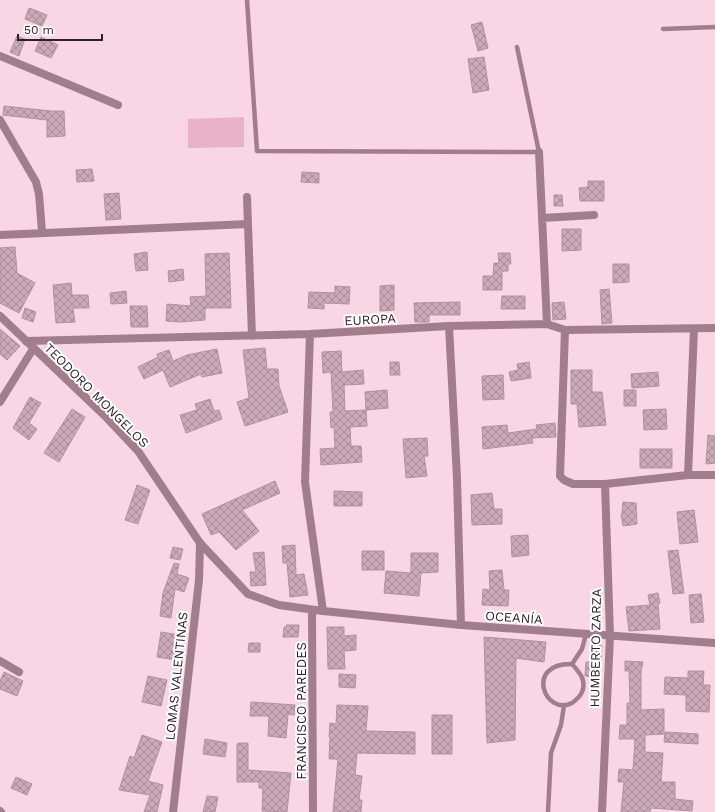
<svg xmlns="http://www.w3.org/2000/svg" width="715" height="812" viewBox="0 0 715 812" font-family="'Work Sans',sans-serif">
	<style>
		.garden { fill: #e9b2c8 }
		.building { fill: url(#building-cross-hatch); stroke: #b1919e }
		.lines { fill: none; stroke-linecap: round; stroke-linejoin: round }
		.service { stroke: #a27d8c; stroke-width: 4.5 }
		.minor { stroke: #a27d8c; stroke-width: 8 }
		.tertiary { stroke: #a27d8c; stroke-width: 8 }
		.labels { text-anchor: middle; stroke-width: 4; stroke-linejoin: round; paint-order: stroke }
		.street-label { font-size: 13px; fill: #2e2126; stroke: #fff }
	</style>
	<defs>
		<pattern id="building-cross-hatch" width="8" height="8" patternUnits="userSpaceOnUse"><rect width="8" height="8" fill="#cba9b6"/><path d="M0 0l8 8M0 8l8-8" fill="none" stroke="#a58994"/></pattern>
	</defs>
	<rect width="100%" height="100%" fill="#f9d6e4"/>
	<path class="garden" d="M244,117v30l-56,1v-29z"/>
	<path class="building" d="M29,8l18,7 -5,11 -17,-7z
		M482,22l6,26 -10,3 -7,-26z
		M17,36l8,3 -6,17 -9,-4z
		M41,37l17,8 -7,13 -16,-7z
		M484,57l5,33 -16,3 -5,-34z
		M4,106l47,5h13l1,25 -18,1v-17l-44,-5z
		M92,169l2,12 -17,1 -1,-12z
		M302,172l17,1v10l-18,-1z
		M588,181h16v20h-24l-1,-13 9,-1z
		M119,193l2,26 -15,1 -2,-26z
		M554,195h8l1,11h-9z
		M562,229h19v21l-19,1z
		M15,247l2,26 18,10 -16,30 -19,-10v-55z
		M147,252l1,18 -12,1 -2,-17z
		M229,253l2,55h-26v12l-24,2 -15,-1 1,-17 24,2 -1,-9 16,-1 -1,-42z
		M498,253h12l1,11h-3v7h-6v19h-19v-14h10l1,-13h5z
		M613,264h16v18l-16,1z
		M183,269l1,11 -15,2 -1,-11z
		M71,283l1,12h16l1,13h-16l2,14 -19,1 -3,-38z
		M394,285v25l-14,1v-25z
		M335,286l15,1 -1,17 -25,-1v6l-16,-1 1,-16 26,1z
		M609,289l3,34 -10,1 -2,-34z
		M126,291l1,12 -16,1 -1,-11z
		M502,296h23v13h-24z
		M460,302v13h-31v7h-14l-1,-19z
		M564,302l2,17 -13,1 -1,-17z
		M130,306h17l1,21h-17z
		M25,308l11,4 -3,10 -11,-4z
		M0,329l20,17 -13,14 -7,-6z
		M265,348l2,21h11l1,17 9,26 -43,14 -8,-24 12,-4 -6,-48z
		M217,349l5,24 -20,4 -1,-3 -31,13 -7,-17 -19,9 -6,-12 20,-10 -1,-3 12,-4 4,11 14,-6z
		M341,351l1,21 21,-2 1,14 -20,1 1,26 21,-1 1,16 -17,1 1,19h10l1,16 -41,3 -1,-16 15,-1 -1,-21 -3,1 -1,-16h3l-2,-40 -8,1 -1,-21z
		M390,362h9l1,13h-10z
		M529,362l2,16 -20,3 -2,-9 9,-2 -1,-6z
		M571,370h21v22h10l4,33 -27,2 -2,-23h-6z
		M658,372l1,14 -27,2 -1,-14z
		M503,375l1,24 -21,1 -1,-24z
		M387,390l1,18 -22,2 -1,-18z
		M624,390h12v16h-12z
		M30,397l11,6 -12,20 8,6 -8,11 -16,-12z
		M210,399l4,12 5,-1 3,9 -36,14 -6,-18 17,-5 -2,-6z
		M72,409l13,8 -26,45 -15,-9z
		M666,409l1,20 -23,1 -1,-20z
		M555,423l1,14 -24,1 1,5 -50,6 -1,-22 25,-2 1,8 29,-4 -1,-4z
		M708,435l7,1v27l-9,1z
		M427,438l1,18h-4l3,20 -21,2 -3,-39z
		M640,449h32v19h-32z
		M275,481l5,12 -38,17 17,21 -23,19 -17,-18 -8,3 -9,-21z
		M137,485l13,5 -12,34 -13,-4z
		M334,491l28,1v14h-28z
		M492,493l2,16h8v15l-30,1 -1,-30z
		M623,502l13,1 1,21 -14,2 -2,-12h1z
		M694,510l4,32 -18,2 -3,-32z
		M528,535l1,20 -17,2 -1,-21z
		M295,545l1,30 8,-1 4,21 -18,2 -3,-34h-4l-1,-17z
		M173,547l10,2 -3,11 -10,-2z
		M678,550l6,43 -11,1 -5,-43z
		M362,551h22v19h-22z
		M264,552l2,33 -15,1 -1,-14h6l-3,-19z
		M411,553h27v19l-17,1 -2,23 -35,-3 2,-22 25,2z
		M174,563l5,1 -2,10 12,4 -5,14 -9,-3 -4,29 -11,-2 3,-23z
		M502,570l2,20h5l-1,16 -26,-1 1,-16 7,1 -1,-19z
		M658,593l2,10 -2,1 2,25 -31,2 -3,-24 24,-2 -2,-10z
		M701,594l3,28 -13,1 -2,-28z
		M286,625h13l-1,12h-15l1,-10h3z
		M327,627h17v9l12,-1v15l-12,1 1,18h-17z
		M161,632l18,3 -3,25 -19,-3z
		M484,637l62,5 -2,20 -28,-4 -1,82 -28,3z
		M249,643h11v9h-12z
		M593,644l9,2 -2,31 -15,-1 1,-14h4z
		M625,661l18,1 -2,9v39l23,-1v25l-19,1v17l18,1 -2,29h14v17l18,2 -1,10 -41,-3 -1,4h-29l3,-30h-6l1,-13 14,1 2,-31h-16l1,-14h7v-22h3l-1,-32h-4z
		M688,671h16l-1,14h7l-1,27 -23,-1v-16l-22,-1 1,-17 23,1z
		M4,672l19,9 -6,15 -17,-7v-8z
		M339,674l17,1 -1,13 -16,-1z
		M148,676l19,4 -6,26 -19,-4z
		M251,702l44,3 -1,10 -6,-1 -2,24 -18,-2 1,-20h-19z
		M337,705l31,1 -2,25 49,1v22l-58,-1 -2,22 7,1 -3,24h3l-1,12h-28l5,-53h-9l1,-22h-1l1,-14 6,1z
		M432,715h20v39h-20z
		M665,732l33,2v10l-34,-2z
		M142,735l20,7 -14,39 15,4 -6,27h-13l6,-17 -31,-5 11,-34 4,2z
		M205,739l22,4 -2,14 -22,-3z
		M239,743h9v27l43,3 -4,39 -25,-1 1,-23h-4v-6h-22v-38z
		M16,777l16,7 -5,11 -16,-7z
		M207,796l11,1 -3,15h-12z"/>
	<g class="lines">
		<path class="service" d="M247,0l10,151 282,1 -22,-105
			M663,29l52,-2
			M572,664c7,8 15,16 10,28 -2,5 -6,8 -10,11 -27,14 -48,-40 0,-39z
			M572,664l10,-15 4,-15
			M548,812l3,-59 10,-28 3,-19"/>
		<path class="minor" d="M0,56l118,49
			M0,120l36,62 3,12 3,38
			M539,152l8,172
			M247,197l5,139
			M542,218l52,-3
			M0,235l248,-11
			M449,326l8,152 4,147
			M565,330l-5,146 4,4 9,4h32l83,-9h27
			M310,334l-5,148 18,129
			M26,341l284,-7 139,-8 98,-2 18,6 150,-2
			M0,402l33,-53
			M688,475l6,-146
			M0,661l19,11
			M173,812l26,-232 1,-37
			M602,812l8,-176 -5,-152"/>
		<path class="tertiary" d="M0,316l105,100 33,35 62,92 48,51 31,11 44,6 138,14 254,18
			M312,610l1,202
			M0,811l1,1"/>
	</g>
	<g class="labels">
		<g class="street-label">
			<text transform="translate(370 319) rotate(-3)" y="5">EUROPA</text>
			<text transform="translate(97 395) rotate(45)" y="5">TEODORO MONGELOS</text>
			<text transform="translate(514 617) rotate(4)" y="5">OCEANÍA</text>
			<text transform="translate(595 648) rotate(-89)" y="5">HUMBERTO ZARZA</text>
			<text transform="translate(176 676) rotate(-84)" y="5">LOMAS VALENTINAS</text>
			<text transform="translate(301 711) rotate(-90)" y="5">FRANCISCO PAREDES</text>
		</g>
	</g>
	<path d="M18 34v6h84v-6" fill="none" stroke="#2e2126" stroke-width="2"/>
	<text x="24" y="34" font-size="12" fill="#2e2126" stroke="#ffffff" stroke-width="3" paint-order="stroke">50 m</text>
</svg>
